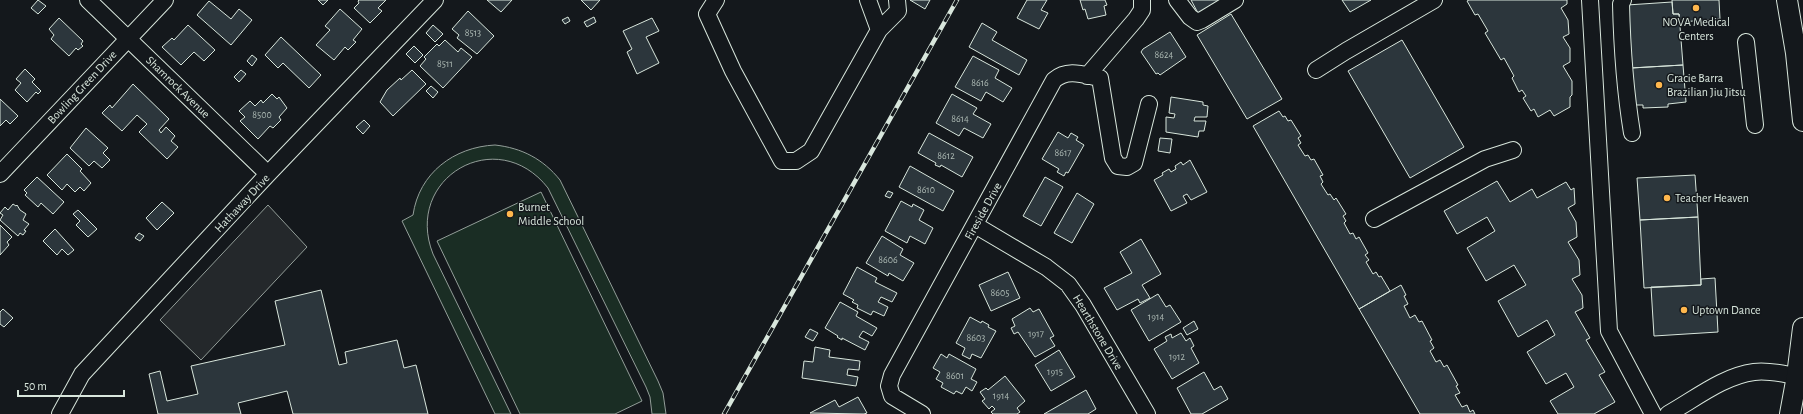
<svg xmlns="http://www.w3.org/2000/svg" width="1803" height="414" viewBox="0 0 1803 414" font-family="'Alegreya Sans',sans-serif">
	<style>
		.green { fill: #1a2d24; stroke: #939e99 }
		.parking { fill: #24282b; stroke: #939e99 }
		.building { fill: #2c363c; stroke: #d8e6dc }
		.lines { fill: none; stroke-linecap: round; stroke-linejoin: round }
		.minor-casing { stroke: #d8e6dc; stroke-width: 18 }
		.major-casing { stroke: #d8e6dc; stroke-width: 22 }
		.minor { stroke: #14181c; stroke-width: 16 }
		.major { stroke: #14181c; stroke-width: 20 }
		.rail-casing { stroke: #d8e6dc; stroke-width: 4.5 }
		.rail { stroke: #14181c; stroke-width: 3; stroke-dasharray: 9; stroke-linecap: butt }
		.poi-dot { fill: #ffb74d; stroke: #14181c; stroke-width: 1.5 }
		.labels { text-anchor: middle; stroke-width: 3; stroke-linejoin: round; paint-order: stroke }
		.number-label { font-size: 10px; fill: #adbab4 }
		.poi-label { font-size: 12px; fill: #d8e6dc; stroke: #14181c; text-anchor: start }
		.street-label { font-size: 12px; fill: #d8e6dc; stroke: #14181c }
	</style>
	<rect width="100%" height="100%" fill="#14181c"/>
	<path class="green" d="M495,145c27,3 48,14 65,35l98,201 5,12 3,21h-14l-2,-17 -4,-10 -98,-199c-51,-65 -145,-10 -115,66l78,160h-16l-93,-193 11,-6c6,-42 41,-68 82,-70z
		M541,192l101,209 -27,13h-95l-83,-173z"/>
	<path class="parking" d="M268,205l39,42 -106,113 -41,-40z"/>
	<path class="building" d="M38,0l8,6 -8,8 -7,-6z
		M318,0h10l-5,5z
		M359,0h27l-8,8 4,3 -12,12 -16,-15 5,-5 -1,-2z
		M487,0h25l-11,12z
		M581,0h19l-9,10z
		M910,0h20l-5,9z
		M1027,0h20l-6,10 7,3 -9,16 -22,-11z
		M1080,0h25l2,5 -3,1 2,9 -18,4 -3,-10 -2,1z
		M1191,0h29l-22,13z
		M1342,0h29l-21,12z
		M1469,0h98v4l-6,4 7,12 1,14 -6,3 7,11v14l-7,4 9,15v14l-2,2v10l-16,9 -4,-6 -12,7 -4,-8 -3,2 -8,-13 3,-2 -4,-6 -3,2 -7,-14 2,-2 -10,-18 -3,2 -16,-27 3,-2 -10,-17 -3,1 -8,-14z
		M1672,0h47l1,19 -40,3 -1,-8h-6z
		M209,1l22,18 8,-10 13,11 -21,25 -34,-30z
		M1672,2l1,12h6l4,51 -52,3 -4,-63z
		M340,9l22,20 -9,11 3,2 -8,8 -3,-3 -11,13 -18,-15 14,-15 -5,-4z
		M468,11l26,25 -17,18 -20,-16 2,-3 -7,-6z
		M1231,14l51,85 -35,20 -50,-84z
		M568,17l2,4 -5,3 -3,-4z
		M594,17l2,5 -9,5 -3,-5z
		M59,18l24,23 -2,3 2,2 -5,4 -2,-2 -7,8 -18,-17 3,-4 -5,-6z
		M652,18l7,13 -13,6 13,26 -22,11 -10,-22 5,-3 -9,-18z
		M982,23l15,9 -5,8 35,20 -8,15 -50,-28z
		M188,25l27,25 -11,11 -10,-9 -13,13 -19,-18 10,-9 2,2z
		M433,25l10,9 -8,8 -9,-9z
		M1170,32l16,25 -26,18 -2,-2 -2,1 -15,-22 2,-3z
		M281,37l40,38 -12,13 -26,-25 -5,5 -13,-13z
		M445,40l13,12 3,-4 11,9 -29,31 -23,-22 6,-7 -2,-2 13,-13 2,2z
		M1402,40l62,107 -54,31 -62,-107z
		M414,46l9,9 -8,8 -9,-9z
		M252,55l5,4 -5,7 -5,-5z
		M973,56l26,14 -4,8 17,10 -9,14 -17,-10 -5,9 -26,-14z
		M1683,65l3,37 -18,2v3l-25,1v-3h-9l-3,-37z
		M25,69l10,10 -3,3 9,9 -3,3 -2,-2 -9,10 -12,-12 6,-7 -5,-4z
		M241,70l5,4 -7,8 -5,-5z
		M412,70l14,14 -33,32 -13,-14 7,-12 13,-12 1,2z
		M133,84l36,35 -10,11 2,3 5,-6 9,9 -4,5 7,6 -11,12 -28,-27 8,-8 -10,-9 -15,16 -20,-18 8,-8 2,3z
		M431,86l7,6 -5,6 -7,-7z
		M272,94l5,5 2,-2 8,11 -8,9 2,3 -8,8 -3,-2 -12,13 -18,-18 5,-4 -6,-6 11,-10 5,5 6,-6 2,3z
		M952,94l25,14 -4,6 18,10 -8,14 -19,-10 -5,8 -23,-13z
		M1171,97l32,5v3l5,1 -1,11h-12l-1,4h12l-2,10h-5l-1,6 -32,-5v-15l8,1 1,-4 -6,-1z
		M0,99l18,17 -8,8 -4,-4 -6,6z
		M1279,111l4,6 2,-1 3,5 3,-1 10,16 -3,2 3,5 -3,2 7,11 3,-1 3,5 3,-1 9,16 -3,1 3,6 -2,2 7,11 2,-1 4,6 2,-2 10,16 -3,2 3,5 -2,2 6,11 3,-1 3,6 3,-2 9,16 -3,2 4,5 -3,2 7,12 3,-2 3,5 2,-1 9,15 -31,18 -106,-183z
		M364,120l6,6 -7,8 -7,-7z
		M86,128l22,20 -5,5 7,7 -8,8 -8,-7 -5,5 -19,-18z
		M1058,132l10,6 3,-5 7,4 -2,3 8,5 -16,28 -2,-1 -2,4 -7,-4 2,-3 -17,-10z
		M929,133l44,24 -11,20 -21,-12 -1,2 -5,-2 1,-2 -18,-10z
		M1160,138l12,1 -2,14 -12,-2z
		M67,154l15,15 -2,2 11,12 -7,8 -4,-4 -5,5 -8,-8 -5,6 -15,-15z
		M1190,160l17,32 -16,8 -4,-6 -4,2 4,7 -16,8 -17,-31 9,-5 -1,-2 7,-4 2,3 5,-3 -1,-3 6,-4 2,3z
		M910,166l44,25 -11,20 -44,-24z
		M1695,175l3,42 -58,3 -3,-42z
		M37,177l27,25 -11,12 -12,-11 -3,4 -13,-12 2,-2 -3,-3z
		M1045,177l18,10 -22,39 -18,-10z
		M1497,181l13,21 22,-13 5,9 29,-16 5,8 3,-2 1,16 -7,4 8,14 1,15 -9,5 11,18 1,15 -8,4 10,16 1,13 -8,4 15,26 -4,2 19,32 -6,3 16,27 -21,12h-36l-8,-13 24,-14 -8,-14 -20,11 -19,-32 28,-17 -8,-15 -29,17 -20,-36 28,-16 -12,-20 -28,16 -19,-33 28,-17 -8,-14 -30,17 -13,-23z
		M888,191l5,2 -3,5 -5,-2z
		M1077,193l17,11 -22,39 -18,-10z
		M901,201l11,6 1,-3 11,6 -5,10 14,8 -8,16 -15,-8 -3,7 -22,-12z
		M162,202l12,11 -17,17 -11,-12z
		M13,204l3,2 1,-1 3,5 6,4 -3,6 6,4 -5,6 2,1 -3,4 -3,-2 -2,3 -18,-16 3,-5 -3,-2 5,-6 3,3z
		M78,210l19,19 -9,8 -12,-12 4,-4 -7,-7z
		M1698,217l3,68 -57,3 -4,-68z
		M0,225l12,12 -5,5 2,3 -9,10z
		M55,229l19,21 -6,5 -6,-6 -5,6 -14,-14z
		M139,233l5,3 -4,5 -5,-3z
		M882,236l21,13 -3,6 14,8 -11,18 -14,-8 -1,3 -22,-13z
		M1141,239l20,35 -19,11 8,13 -10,5 -2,-4 -21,11 -13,-22 28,-15 -12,-21z
		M857,267l20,11 -2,4 22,11 -5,9 -11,-5 -3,5 10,5 -4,9 -11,-5 -2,4 -14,-7 1,-3 -6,-3 2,-2 -11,-6z
		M1008,272l12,26 -29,13 -12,-26z
		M1715,278l3,54 -64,4 -3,-49 50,-2v-6z
		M1401,285l5,10 -2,1 4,8 -4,2 6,12 5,-3 4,7 3,-1 10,19 -2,1 4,7 -4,3 6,11 4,-2 4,7 3,-2 11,20 -2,1 4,7 -5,2 7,12 5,-2 3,7 3,-2 2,4h-55l-61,-105z
		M321,290l18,75 8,-2 -2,-11 52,-12 7,28 12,-3 12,49h-135l-6,-23 -49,12 3,11h-83l-9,-40 11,-3 7,30 31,-7 -7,-28 94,-21 -10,-44z
		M1158,294l8,13 4,-2 11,17 -32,19 -18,-31z
		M840,302l18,10 -2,4 21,12 -5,8 -9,-5 -4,6 10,5 -4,8 -23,-12v2l-5,-3 1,-1 -13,-8z
		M1030,308l3,4 6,-3 15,27 -4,2 5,8 -20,11 -17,-25 -4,2 -3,-6 4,-2 -3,-7z
		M3,309l10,9 -9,9 -4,-3v-12z
		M970,317l11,6 1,-2 7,4 -1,2 8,4 -15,27 -9,-4 -2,5 -8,-4 3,-7 -9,-5z
		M1194,321l4,8 -11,6 -4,-7z
		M810,329l8,4 -5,8 -8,-4z
		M1181,333l5,8 4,-3 4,8 -3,2 8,15 -27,16 -18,-30 13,-8 -2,-4 6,-3 1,4z
		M815,347l15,3 -1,7 31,4 -1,9 -11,-1 -1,6 11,2 -2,9 -54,-8 2,-17 9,1z
		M1059,350l16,27 -24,14 -16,-26z
		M941,354l6,4 2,-4 27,15 -5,10 6,3 -5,9 -6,-4 -4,7 -6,-3 -2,3 -13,-7 2,-4 -7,-4 4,-7 -7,-4z
		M1204,372l10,18 7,-4 7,13 -26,15h-11l-14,-26z
		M1005,376l20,25 -8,7 3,4 -3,2h-24l-2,-2 4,-3 -3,-3 -3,3 -7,-8 3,-2 -5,-7 6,-4 2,2z
		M1086,390l10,19 -8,5h-44z
		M858,397l9,16 -3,1 -54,-1 25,-13 4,7z"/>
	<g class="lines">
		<g class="minor-casing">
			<path id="minor" d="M88,0l180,174
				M716,0l-9,14 26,57 49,90h14l15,-10 68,-121 -11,-30
				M1177,0l13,17 7,5 5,-2 33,-20
				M1590,0l19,331 44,83
				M1623,0l-2,4c1,43 4,86 11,129
				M879,30l19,-19 -1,-11
				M1746,42l9,83
				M1316,70l30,-19 88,-51
				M1087,76l49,-57 6,-9v-10
				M0,174l165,-174
				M1374,219l111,-60 28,-9
				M975,225l71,42 22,17 15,21 64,109
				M60,414l22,-40 186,-200 167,-174
				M922,414l-30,-18 -3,-10 3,-11 162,-295c14,-12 30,-5 46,-2l13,80 5,8 9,1 7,-4 15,-59
				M1668,414c27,-15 55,-38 86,-42 15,-2 29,2 43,4"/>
		</g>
		<g class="major-casing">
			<path id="major" d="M1787,0l9,53 7,68
				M1790,414l7,-38 6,-48"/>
		</g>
		<use href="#minor" class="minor"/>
		<use href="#major" class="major"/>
		<g class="rail-casing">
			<path id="rail" d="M724,414l233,-414"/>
		</g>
		<use href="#rail" class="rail"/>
	</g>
	<g class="poi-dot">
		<circle cx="1696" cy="8" r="4"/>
		<circle cx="1659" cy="85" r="4"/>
		<circle cx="1667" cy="198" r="4"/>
		<circle cx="510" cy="214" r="4"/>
		<circle cx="1684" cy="310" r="4"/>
	</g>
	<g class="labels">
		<g class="number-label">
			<text x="473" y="36">8513</text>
			<text x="1164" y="58">8624</text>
			<text x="445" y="67">8511</text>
			<text x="980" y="86">8616</text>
			<text x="262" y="118">8500</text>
			<text x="960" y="122">8614</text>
			<text x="1063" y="156">8617</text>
			<text x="946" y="159">8612</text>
			<text x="926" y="193">8610</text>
			<text x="888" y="263">8606</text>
			<text x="1000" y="296">8605</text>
			<text x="1156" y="320">1914</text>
			<text x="1036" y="337">1917</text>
			<text x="976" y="341">8603</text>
			<text x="1177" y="360">1912</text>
			<text x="1055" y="375">1915</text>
			<text x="955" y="379">8601</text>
			<text x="1001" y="399">1914</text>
		</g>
		<g class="poi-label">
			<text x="1696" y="26" text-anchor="middle">NOVA Medical<tspan x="1696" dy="14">Centers</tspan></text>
			<text x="1667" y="82">Gracie Barra<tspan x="1667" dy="14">Brazilian Jiu Jitsu</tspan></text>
			<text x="1675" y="202">Teacher Heaven</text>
			<text x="518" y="211">Burnet<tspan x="518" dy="14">Middle School</tspan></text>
			<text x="1692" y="314">Uptown Dance</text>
		</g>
		<g class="street-label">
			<text transform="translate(82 87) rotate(-47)" y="4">Bowling Green Drive</text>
			<text transform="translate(178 87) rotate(44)" y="4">Shamrock Avenue</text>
			<text transform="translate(242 203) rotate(-47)" y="4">Hathaway Drive</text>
			<text transform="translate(983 211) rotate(-61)" y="4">Fireside Drive</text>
			<text transform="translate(1098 332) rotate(59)" y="4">Hearthstone Drive</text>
		</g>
	</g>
	<path d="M18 390v6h106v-6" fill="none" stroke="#d8e6dc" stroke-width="2"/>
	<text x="24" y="390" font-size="12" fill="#d8e6dc" stroke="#14181c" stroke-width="3" paint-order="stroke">50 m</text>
</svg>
